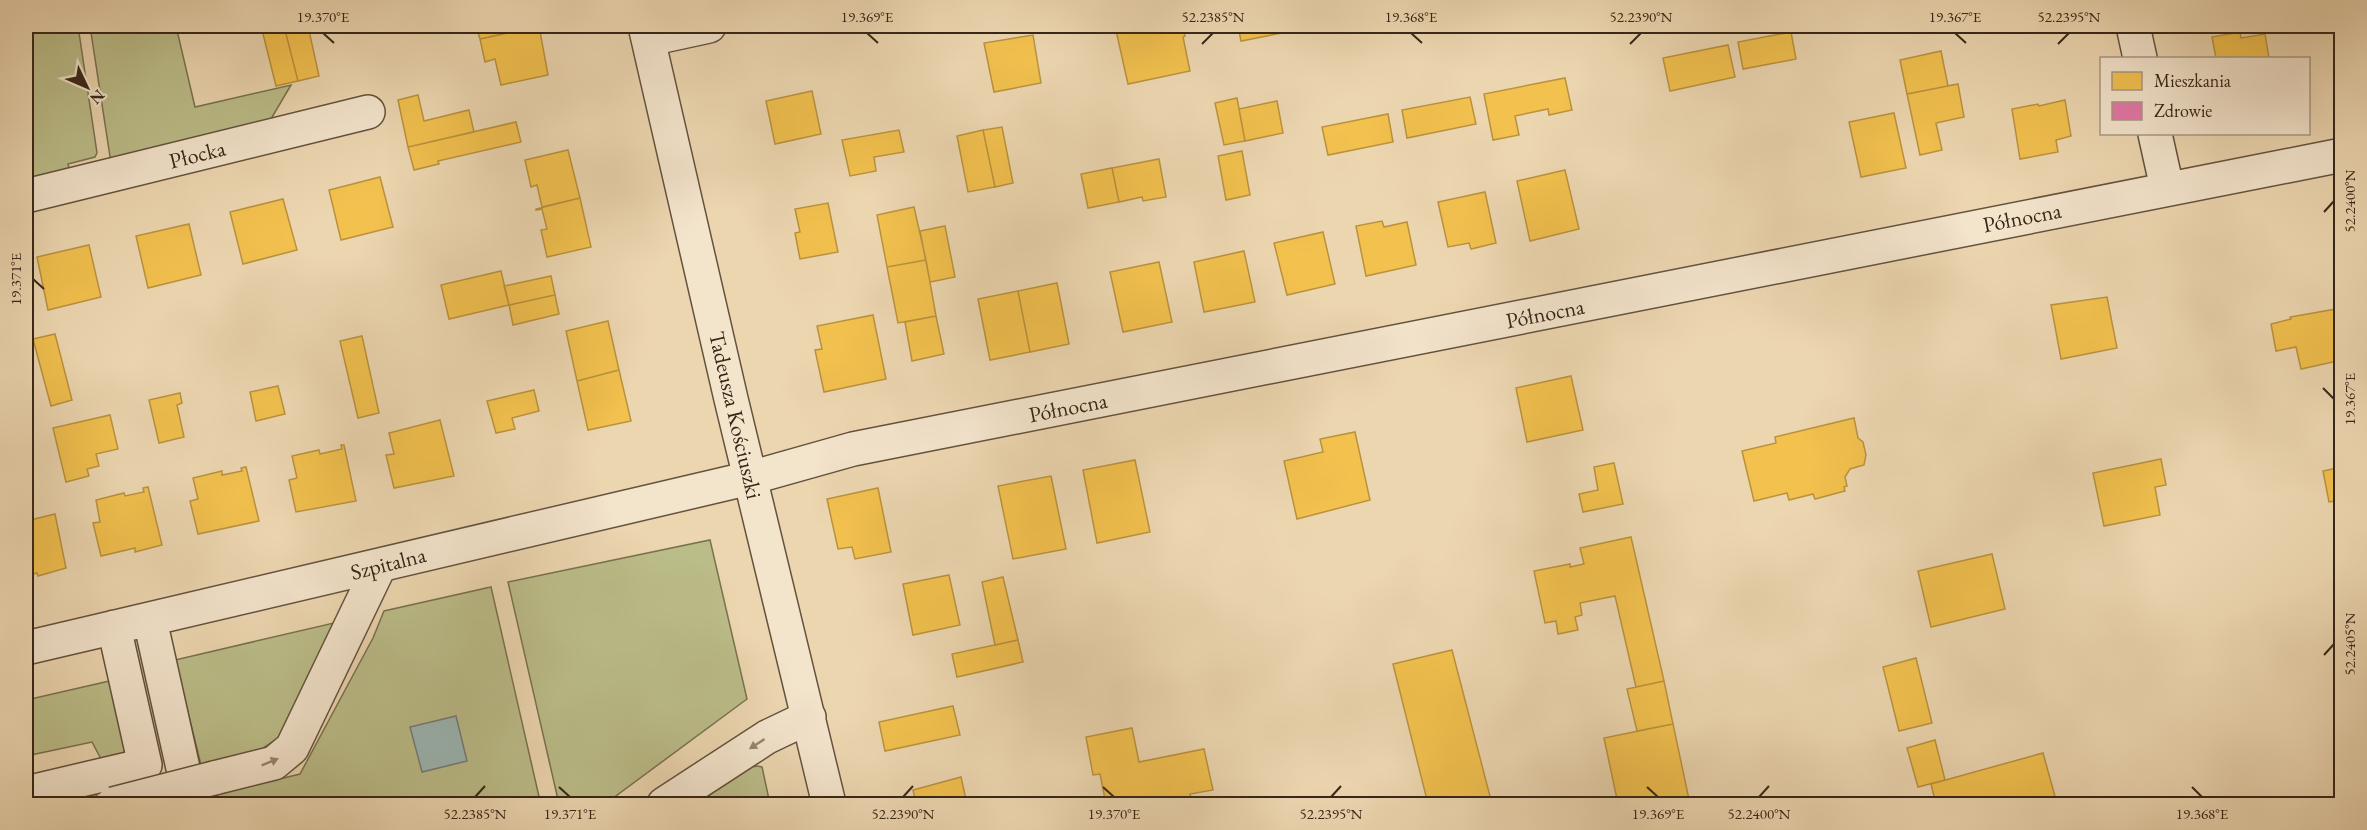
<svg xmlns="http://www.w3.org/2000/svg" width="2367" height="830" viewBox="0 0 2367 830" font-family="'EB Garamond',serif">
	<style>
		.green { fill: #bbbd89; stroke: #797250; stroke-width: 1.5 }
		.water { fill: #9cb7b5; stroke: #747d76; stroke-width: 1.5 }
		.homes { fill: #f2c14e; stroke: #ba923e; stroke-width: 1.5 }
		.health { fill: #e377a8; stroke: #af5f7d; stroke-width: 1.5 }
		.lines { fill: none; stroke-linecap: round; stroke-linejoin: round }
		.minor-casing { stroke: #64523e; stroke-width: 36 }
		.minor { stroke: #f3e4cc; stroke-width: 33 }
		.minor-bridge-casing { stroke: #64523e; stroke-width: 36; stroke-linecap: butt }
		.minor-bridge { stroke: #f3e4cc; stroke-width: 33 }
		.oneway { fill: #958572 }
		.ticks { fill: none; stroke: #372618; stroke-width: 2 }
		.labels { text-anchor: middle; stroke-width: 6; stroke-linejoin: round; paint-order: stroke }
		.street-label { font-size: 22px; fill: #372618; stroke: #f3e4cc }
		.neatline { fill: none; stroke: #372618; stroke-width: 2 }
		.ticks-label { font-size: 15px; text-anchor: middle; fill: #372618 }
	</style>
	<rect width="100%" height="100%" fill="#ecd6b0"/>
	<filter id="stains"><feTurbulence type="fractalNoise" baseFrequency=".00333" numOctaves="4"/><feColorMatrix values="0 0 0 0 .2 0 0 0 0 .09 0 0 0 0 .02 0 0 0 .5 -.17"/></filter>
	<radialGradient id="worn" r=".72"><stop offset=".6" stop-color="#630" stop-opacity="0"/><stop offset="1" stop-color="#630" stop-opacity=".3"/></radialGradient>
	<path class="green" d="M26,26h52l19,127 -2,4 -27,7 2,9 -44,11z
		M90,26h86l19,81 96,-22 -23,39 -157,39z
		M710,540l37,159 -142,105h-46l-51,-222z
		M491,587l49,214 -14,3h-319l-2,-7 95,-23 73,-136 11,-27z
		M338,622l-57,114 -24,16 -56,13 -26,-105z
		M114,680l11,71 -3,5 -21,3 -9,-17 -66,14v-56z
		M757,766l5,1 8,37h-67l5,-8 44,-29z"/>
	<path class="water" d="M456,716l11,45 -45,11 -12,-45z"/>
	<path class="homes" d="M261,26h23l14,55 -22,5z
		M284,26h24l11,50 -21,5z
		M476,26h63l-59,13z
		M539,26l9,49 -47,10 -6,-26 -10,3 -5,-23z
		M1115,26h58l1,1 9,-1 2,10 -2,1 7,34 -62,13z
		M1238,26h42l2,7 -41,8z
		M1319,26h37l-35,7z
		M1791,32l5,27 -53,10 -5,-27z
		M2240,32l1,6 24,-4 4,24h-53l-4,-21z
		M1033,35l8,48 -47,9 -10,-49z
		M1728,45l7,32 -65,14 -7,-33z
		M1941,51l7,35 -41,8 -7,-34z
		M1565,78l7,32 -23,5 -1,-6 -33,7 4,19 -26,5 -9,-46z
		M1958,84l6,33 -28,6 6,27 -22,5 -13,-61z
		M812,91l9,43 -46,10 -9,-43z
		M418,95l6,26 45,-11 5,22 -66,15 -10,-47z
		M1470,97l6,27 -69,14 -5,-28z
		M1237,98l8,43 -21,4 -9,-42z
		M2065,100l6,36 -15,4 2,12 -38,7 -8,-50 26,-5 1,2z
		M1277,101l6,32 -38,8 -6,-32z
		M1894,113l12,55 -45,9 -12,-55z
		M1388,114l5,28 -65,13 -6,-28z
		M516,122l5,20 -83,19 1,3 -25,6 -6,-23z
		M1002,127l11,56 -18,4 -12,-57z
		M899,130l5,22 -30,5 2,14 -26,5 -8,-36z
		M983,130l12,57 -27,5 -11,-56z
		M568,150l12,48 -38,9 -5,-22 -6,2 -6,-27z
		M1242,151l8,44 -24,5 -8,-44z
		M1159,159l7,38 -23,4 -1,-4 -23,5 -7,-34z
		M1112,168l7,34 -31,6 -7,-34z
		M1565,170l14,59 -49,12 -13,-60z
		M380,177l13,50 -52,13 -12,-50z
		M1485,192l11,51 -25,6 -2,-6 -21,4 -10,-45z
		M580,198l11,49 -44,10 -6,-27 6,-1 -5,-20 -6,1v-1z
		M283,199l14,51 -54,14 -13,-52z
		M828,203l10,49 -38,7 -5,-26 5,-1 -5,-23z
		M914,207l12,53 -39,7 -10,-52z
		M1382,221l2,6 23,-5 9,43 -50,11 -10,-50z
		M189,224l12,51 -53,13 -12,-52z
		M945,226l10,51 -25,5 -10,-51z
		M1323,232l12,52 -48,11 -13,-52z
		M89,245l12,52 -53,13 -11,-53z
		M1244,251l11,51 -51,10 -10,-50z
		M926,260l10,56 -38,7 -11,-56z
		M1159,262l13,60 -49,10 -13,-60z
		M501,271l8,34 -60,14 -8,-34z
		M551,276l4,19 -46,10 -5,-19z
		M1057,283l12,61 -39,8 -12,-61z
		M1018,291l12,61 -40,8 -12,-61z
		M555,295l4,19 -46,11 -4,-20z
		M2107,297l10,51 -56,11 -10,-54z
		M2342,308v52l-41,9 -5,-22 -20,4 -5,-27 20,-5 -1,-2z
		M873,315l13,64 -62,13 -9,-42 7,-1 -5,-23z
		M936,316l8,38 -32,7 -7,-39z
		M608,321l11,49 -42,11 -11,-50z
		M55,334l17,66 -21,6 -18,-67z
		M362,336l17,77 -21,5 -18,-77z
		M619,370l12,51 -43,9 -11,-49z
		M1571,376l12,54 -56,12 -11,-54z
		M278,386l7,28 -29,7 -6,-29z
		M534,390l5,21 -27,7 3,11 -19,4 -9,-32z
		M180,393l2,10 -5,2 7,32 -25,6 -10,-43z
		M110,415l8,34 -22,5 3,12 -12,3 2,7 -23,6 -13,-54z
		M1854,418l4,20 5,4 3,13 -2,10 -14,4 -5,8 2,9 -3,1 1,4 -30,8 -2,-5 -24,6 -2,-7 -33,8 -12,-50 34,-8 -1,-6z
		M440,420l14,56 -60,12 -8,-33 8,-1 -5,-21z
		M1355,432l15,68 -73,19 -13,-58 39,-9 -3,-13z
		M341,445h3l12,56 -60,11 -7,-32 8,-2 -5,-22 27,-6 1,4 22,-5z
		M2161,459l5,26 -11,2 5,28 -56,11 -11,-53z
		M1135,460l15,72 -53,11 -14,-73z
		M1614,463l9,41 -40,8 -4,-18 19,-4 -4,-23z
		M246,467l13,54 -61,13 -8,-33 8,-2 -5,-21 29,-7v4l20,-4 -1,-3z
		M2342,467v33l-13,2 -6,-31z
		M1051,476l15,73 -53,10 -15,-73z
		M148,487l14,58 -27,7v-4l-34,8 -8,-33 7,-1 -4,-22 28,-7 1,3 19,-4 -1,-4z
		M878,488l13,64 -36,7 -3,-12 -14,2 -11,-50z
		M55,514l11,54 -28,8 -1,-3 -11,3v-55z
		M1631,537l33,144 -28,6 -21,-91 -35,7 2,12 -7,2 3,13 -20,4 -2,-13 -11,2 -11,-52 36,-7v3l14,-3 -4,-16z
		M1992,554l13,55 -74,18 -13,-56z
		M949,575l11,50 -47,10 -10,-51z
		M1003,577l15,63 -23,5 -13,-63z
		M1018,640l5,22 -66,15 -5,-23z
		M1452,650l40,154h-64l-35,-140z
		M1916,658l16,65 -33,8 -16,-64z
		M1664,681l9,43 -36,7 -10,-42z
		M953,706l7,29 -75,16 -6,-29z
		M1673,724l17,80h-72l-14,-66z
		M1132,728l7,34 65,-13 9,41 -23,4 2,7 -18,3h-68l-6,-30 -7,1 -7,-38z
		M1935,740l10,40 -27,7 -11,-39z
		M2043,753l13,47 -15,4h-105l-5,-20z
		M961,777l6,27h-51l-3,-14z"/>
	<path class="health" d="M95,789l4,15h-70z"/>
	<g class="lines">
		<g class="minor-casing">
			<path id="minor" d="M645,26l86,373 98,405
				M2133,26l7,32
				M649,39l60,-13
				M2155,134l12,54
				M26,196l342,-84
				M150,620l41,184
				M26,648l724,-170 103,-29 1489,-294
				M214,778l60,-15 18,-15 88,-183
				M26,793l119,-28 -31,-138
				M664,804l103,-67 42,-20"/>
		</g>
		<use href="#minor" class="minor"/>
		<g class="minor-bridge-casing">
			<path id="minor-bridge" d="M113,804l101,-26"/>
		</g>
		<use href="#minor-bridge" class="minor-bridge"/>
	</g>
	<defs><path id="oneway-solid" d="M-6-.8H1V-3.2L6.5 0L1 3.2V.8H-6Z" transform="scale(1.5)"/></defs>
	<g class="oneway">
		<use href="#oneway-solid" transform="translate(757 744) rotate(147)"/>
		<use href="#oneway-solid" transform="translate(270 762) rotate(-22)"/>
	</g>
	<path class="ticks" d="M323,33l11,10M867,33l11,10M1411,33l11,10M1955,33l11,10M1202,44l11,-11M1630,44l11,-11M2058,44l11,-11M2324,212l10,-11M33,279l11,10M2323,388l11,11M2324,655l10,-11M559,787l11,10M1103,787l11,10M1647,787l11,10M2192,787l10,10M475,797l10,-11M903,797l10,-11M1331,797l10,-11M1759,797l10,-11"/>
	<g class="labels">
		<g class="street-label">
			<text transform="translate(197 154) rotate(-14)" y="8">Płocka</text>
			<text transform="translate(2022 217) rotate(-11)" y="8">Północna</text>
			<text transform="translate(1545 313) rotate(-11)" y="8">Północna</text>
			<text transform="translate(1068 407) rotate(-11)" y="8">Północna</text>
			<text transform="translate(736 415) rotate(77)" y="8">Tadeusza Kościuszki</text>
			<text transform="translate(388 563) rotate(-14)" y="8">Szpitalna</text>
		</g>
	</g>
	<rect width="2367" height="830" fill="none" stroke="#ecd6b0" stroke-width="66"/>
	<rect x="2100" y="57" width="210" height="78" fill="#f3e4cc" stroke="#a89884" stroke-width="1.5"/>
	<rect x="2112" y="72" width="30" height="18" fill="#f2c14e" stroke="#a89884" stroke-width="1.5"/>
	<text x="2154" y="87" font-size="18" fill="#372618">Mieszkania</text>
	<rect x="2112" y="102" width="30" height="18" fill="#e377a8" stroke="#a89884" stroke-width="1.5"/>
	<text x="2154" y="117" font-size="18" fill="#372618">Zdrowie</text>
	<g transform="translate(87 87) rotate(134)" stroke="#f3e4cc" stroke-width="4.5" paint-order="stroke">
	<path d="M0-4.5L10 22L0 15L-10 22Z" fill="#372618"/>
	<text y="-9" font-size="16" font-weight="bold" text-anchor="middle" fill="#372618">N</text>
	</g>
	<rect x="33" y="33" width="2301" height="764" class="neatline"/>
	<g class="ticks-label">
		<text x="323" y="22">19.370°E</text>
		<text x="867" y="22">19.369°E</text>
		<text x="1213" y="22">52.2385°N</text>
		<text x="1411" y="22">19.368°E</text>
		<text x="1641" y="22">52.2390°N</text>
		<text x="1955" y="22">19.367°E</text>
		<text x="2069" y="22">52.2395°N</text>
		<text transform="translate(2350 201) rotate(-90)" y="5">52.2400°N</text>
		<text transform="translate(16 279) rotate(-90)" y="5">19.371°E</text>
		<text transform="translate(2350 399) rotate(-90)" y="5">19.367°E</text>
		<text transform="translate(2350 644) rotate(-90)" y="5">52.2405°N</text>
		<text x="475" y="819">52.2385°N</text>
		<text x="570" y="819">19.371°E</text>
		<text x="903" y="819">52.2390°N</text>
		<text x="1114" y="819">19.370°E</text>
		<text x="1331" y="819">52.2395°N</text>
		<text x="1658" y="819">19.369°E</text>
		<text x="1759" y="819">52.2400°N</text>
		<text x="2202" y="819">19.368°E</text>
	</g>
	<rect width="100%" height="100%" filter="url(#stains)"/>
	<rect width="100%" height="100%" fill="url(#worn)"/>
</svg>
